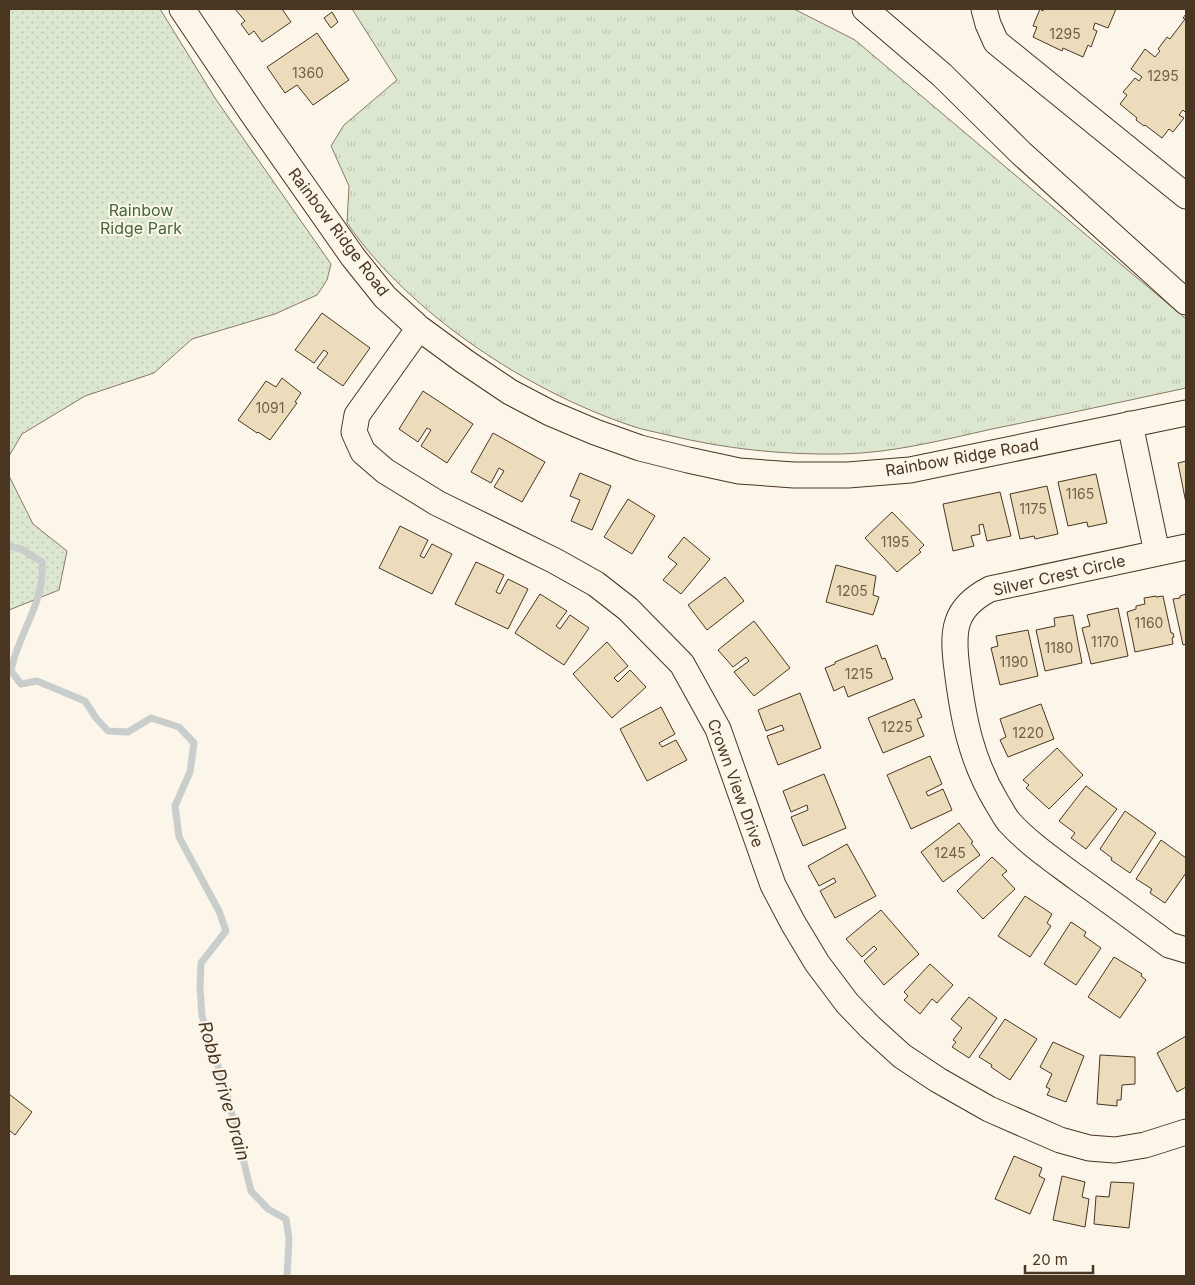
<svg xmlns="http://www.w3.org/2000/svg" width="1195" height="1285" viewBox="0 0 1195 1285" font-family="Inter,sans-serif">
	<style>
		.grass { fill: url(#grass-tufts); stroke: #887966 }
		.park { fill: url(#park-dots); stroke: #887966 }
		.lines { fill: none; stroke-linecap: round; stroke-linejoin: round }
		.stream { stroke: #c9cecd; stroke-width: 7 }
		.building { fill: #ecdcbc; stroke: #4a3520 }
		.minor-casing { stroke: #4a3520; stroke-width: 27 }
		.minor { stroke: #fbf6e9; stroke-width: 25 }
		.labels { text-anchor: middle; stroke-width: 4; stroke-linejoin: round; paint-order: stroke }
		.number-label { font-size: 14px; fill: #725f47 }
		.park-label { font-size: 16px; fill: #436837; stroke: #fbf6e9 }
		.street-label { font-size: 16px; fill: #4a3520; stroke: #fbf6e9 }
		.water-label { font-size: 18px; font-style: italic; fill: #4a3520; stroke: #fbf6e9 }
	</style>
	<defs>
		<pattern id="grass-tufts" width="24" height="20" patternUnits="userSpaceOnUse" patternTransform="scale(1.25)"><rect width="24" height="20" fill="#dce7d0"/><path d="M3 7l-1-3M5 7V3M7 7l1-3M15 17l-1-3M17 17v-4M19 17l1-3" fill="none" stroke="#bec7b2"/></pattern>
		<pattern id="park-dots" width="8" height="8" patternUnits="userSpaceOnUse" patternTransform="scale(1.25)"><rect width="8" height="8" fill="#dce7d0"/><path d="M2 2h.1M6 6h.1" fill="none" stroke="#bec7b2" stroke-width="1.8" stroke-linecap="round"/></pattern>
	</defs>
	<rect width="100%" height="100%" fill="#fbf6e9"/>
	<path class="grass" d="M352,9h442l61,31 331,279v69c-65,14 -129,28 -194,41 -49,11 -100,24 -150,25 -59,1 -117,-5 -174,-19 -12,-3 -25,-5 -36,-9 -105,-35 -222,-112 -285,-203l2,-37 -18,-40 13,-21 53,-45z"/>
	<path class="park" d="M9,9h151l55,89 116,166 -4,16 -10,15 -42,19 -83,25 -38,34 -69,23 -63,38 -13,22z
		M9,476l24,48 34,27 -8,39 -50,20z"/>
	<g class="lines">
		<path class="stream" d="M9,546l12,3 21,13c2,34 -12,53 -23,83 -4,8 -6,17 -8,26l10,13 16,-3 48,20 11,17 12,13 20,1 23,-14 28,9 15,16 -4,29 -15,34 4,31 40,74 7,20 -25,32 -1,23 2,30 25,78 24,97 17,18 18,10 3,20 -2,37"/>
	</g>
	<path class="building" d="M235,9h47l9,13 -29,20 -8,-11 -5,4 -8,-11 4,-3z
		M1040,9l3,2v-2h73l-8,19 -13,-5 -2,6 4,2 -6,16 -3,-2 -5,12 -20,-9 -1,3 -29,-14 4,-10 -4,-1z
		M332,12l6,10 -7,6 -7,-10z
		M1186,14v99l-3,-3 -4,5 5,3 -11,14 -4,-3 -7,9 -17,-13 -1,1 -8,-6 1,-2 -17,-14 7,-9 -4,-3 12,-14 4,3 3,-4 -11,-8 14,-20 10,8 5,-6 -2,-2 9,-12 3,2 15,-20 -2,-1z
		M317,33l32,47 -36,25 -16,-20 -12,8 -18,-26z
		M322,313l48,35 -27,38 -26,-18 11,-15 -4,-3 -10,13 -19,-13z
		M282,378l19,15 -6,9 2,1 -27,37 -12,-8 -1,1 -19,-13 28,-39 10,6z
		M423,391l50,33 -26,39 -26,-17 10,-16 -4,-2 -9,14 -19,-13z
		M493,433l52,29 -23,40 -28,-15 10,-16 -5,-3 -8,15 -20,-11z
		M1186,461v42l-8,-40z
		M580,473l31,13 -19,44 -21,-9 9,-21 -10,-4z
		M1096,474l11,49 -19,4 -1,-5 -19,4 -10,-44z
		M1047,486l11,48 -23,5 -1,-3 -14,3 -10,-45z
		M1000,492l11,44 -24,5 -4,-17 -4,1 1,9 -9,2 3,10 -21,5 -10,-47z
		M628,499l27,17 -23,38 -28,-17z
		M892,512l32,33 -5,5 2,2 -24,20 -32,-34z
		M400,526l28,14 -8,16 4,2 8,-14 20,10 -20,40 -53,-26z
		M684,537l26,22 -29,35 -18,-14 14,-16 -9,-7z
		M476,562l28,13 -8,17 4,2 8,-15 20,10 -20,40 -53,-25z
		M836,565l40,11 -3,19 6,2 -6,18 -47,-13z
		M725,577l19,24 -37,29 -19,-25z
		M540,594l27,17 -11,15 4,3 10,-14 19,13 -25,37 -49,-32z
		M1186,594v50l-3,1 -10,-46 7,-1v-2z
		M1156,596v1l7,-1 8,37h2l1,4 -2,1 1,6 -38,8 -8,-40 9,-3v-3l9,-2 -1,-6z
		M1118,608l10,48 -37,8 -9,-36 8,-2 -3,-11z
		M1073,615l9,48 -37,8 -9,-41 19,-4 -1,-8z
		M754,621l36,47 -36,28 -20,-24 15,-11 -3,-4 -13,10 -15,-17z
		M1028,630l10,46 -38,9 -9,-37 7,-2 -2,-10z
		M607,642l21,24 -14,12 4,4 12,-12 16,17 -34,31 -39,-44z
		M877,645l5,14 3,-1 8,21 -45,18 -4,-11 -10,5 -9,-23 10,-4v-2z
		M800,693l21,55 -43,17 -11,-29 17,-6 -2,-5 -16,6 -8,-21z
		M914,699l8,18 -5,2 7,17 -41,17 -15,-35z
		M1041,704l13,35 -46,18 -8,-17 6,-3 -6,-18z
		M661,707l14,27 -16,9 3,4 14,-7 11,20 -40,21 -27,-52z
		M1057,748l26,27 -34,34 -23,-21 3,-3 -6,-5z
		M930,756l12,28 -16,8 2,4 15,-7 9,21 -41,19 -24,-54z
		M824,774l22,54 -43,18 -12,-29 17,-7 -1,-5 -16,7 -8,-21z
		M1086,786l31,23 -31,40 -15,-11 4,-5 -16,-12z
		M1125,811l31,22 -26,40 -19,-13 1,-2 -12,-9z
		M959,823l14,19 -2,1 9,12 -37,27 -22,-30z
		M1161,840l25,18v15l-21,30 -15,-10 2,-4 -16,-10z
		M847,844l29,52 -41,22 -15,-27 16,-9 -2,-4 -15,8 -11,-20z
		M992,857l15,14 -5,4 13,14 -32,30 -26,-28z
		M1025,896l27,18 -5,9 4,3 -21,31 -32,-21z
		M881,910l38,44 -35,31 -20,-24 13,-12 -3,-3 -12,11 -16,-18z
		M1071,922l15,10 -2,4 17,12 -25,37 -32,-21z
		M1114,957l28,17 -1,2 5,4 -26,38 -32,-21z
		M930,964l23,21 -16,18 -5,-4 -12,15 -16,-14 4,-4 -4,-4z
		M969,997l28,21 -28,40 -17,-11 4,-5 -3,-2 9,-12 -11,-9z
		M1005,1019l32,20 -27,41 -19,-13 1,-2 -13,-8z
		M1186,1036v51l-9,5 -20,-39z
		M1053,1042l31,14 -18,46 -19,-7 3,-6 -4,-2 6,-13 -12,-7z
		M1100,1055l35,2v27l-13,1 -1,15h-4v6l-20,-2z
		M9,1094l23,18 -17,23 -6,-5z
		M1014,1156l28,12 -3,8 6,3 -1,2 -14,33 -35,-15z
		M1062,1176l23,6 -3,15 7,2 -4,28 -32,-7z
		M1111,1182l23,1 -5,45 -35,-4 2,-28 13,1z"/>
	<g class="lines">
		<g class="minor-casing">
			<path id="minor" d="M182,9l70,104 101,144 32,40 34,31 45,33 46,31 40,21 45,19 45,16 48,12 51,11 55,4h54l62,-5 276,-57
				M865,9l77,66 79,78 165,149
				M984,9l4,15 8,18 190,154
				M419,328l-62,87 -3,17 9,20 22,19 52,32 118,58 41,23 32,25 54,55 36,65 55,156 20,38 24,40 30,40 23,24 32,29 36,24 51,29 71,31 29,8 26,2 30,-5 41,-13
				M1130,424l27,129
				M1186,547l-196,42c-37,19 -38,42 -33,80 6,49 14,91 40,134 4,6 7,13 12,19 20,22 44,38 68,56 31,22 61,44 92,67l17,5"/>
		</g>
		<use href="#minor" class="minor"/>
	</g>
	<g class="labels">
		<g class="number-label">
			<text x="1065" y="39">1295</text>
			<text x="308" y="78">1360</text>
			<text x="1163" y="81">1295</text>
			<text x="270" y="413">1091</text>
			<text x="1080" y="499">1165</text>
			<text x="1033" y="514">1175</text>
			<text x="895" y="547">1195</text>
			<text x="852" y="596">1205</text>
			<text x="1149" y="628">1160</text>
			<text x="1105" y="647">1170</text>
			<text x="1059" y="653">1180</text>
			<text x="1014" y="667">1190</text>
			<text x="859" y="679">1215</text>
			<text x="897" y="732">1225</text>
			<text x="1028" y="738">1220</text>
			<text x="950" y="858">1245</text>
		</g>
		<g class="park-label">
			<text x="141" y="216">Rainbow<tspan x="141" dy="18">Ridge Park</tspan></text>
		</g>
		<g class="street-label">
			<text transform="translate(339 232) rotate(53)" y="6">Rainbow Ridge Road</text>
			<text transform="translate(962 457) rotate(-10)" y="6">Rainbow Ridge Road</text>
			<text transform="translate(1059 575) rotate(-13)" y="6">Silver Crest Circle</text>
			<text transform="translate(736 783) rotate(70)" y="6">Crown View Drive</text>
		</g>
		<g class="water-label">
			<text transform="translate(224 1091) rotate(74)" y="6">Robb Drive Drain</text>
		</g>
	</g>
	<rect width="1195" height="1285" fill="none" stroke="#4a3520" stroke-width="20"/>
	<path d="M1025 1265v8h68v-8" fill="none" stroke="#4a3520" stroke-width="2.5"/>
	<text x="1032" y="1265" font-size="15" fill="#4a3520" stroke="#fbf6e9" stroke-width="4" paint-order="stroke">20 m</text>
</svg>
